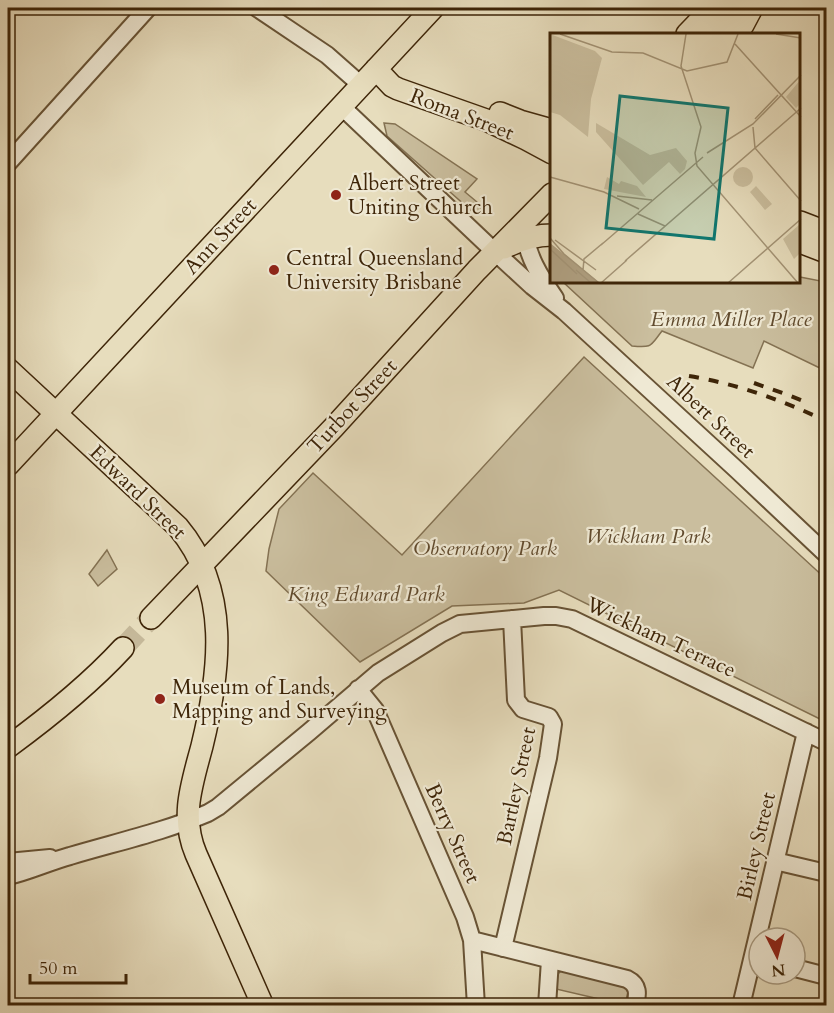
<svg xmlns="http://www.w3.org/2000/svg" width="834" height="1013" viewBox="0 0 834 1013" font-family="Cardo,serif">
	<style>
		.green { fill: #cabe9e; stroke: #847253; stroke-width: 1.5 }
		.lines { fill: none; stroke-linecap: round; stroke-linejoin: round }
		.major-tunnel { stroke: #c5b899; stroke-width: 21; stroke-dasharray: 21 10; stroke-linecap: butt }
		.minor-casing { stroke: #685335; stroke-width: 20 }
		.major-casing { stroke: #3e2508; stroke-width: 24 }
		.minor { stroke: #efe9d4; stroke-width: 16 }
		.major { stroke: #e7ddbd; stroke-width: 21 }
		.rail { stroke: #3e2508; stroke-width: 4; stroke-dasharray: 10 10; stroke-linecap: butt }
		.poi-dot { fill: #8f2418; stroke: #efe9d4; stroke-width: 2 }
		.labels { text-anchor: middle; stroke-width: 4.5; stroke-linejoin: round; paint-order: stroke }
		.street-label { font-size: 21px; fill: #3e2508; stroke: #efe9d4 }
		.poi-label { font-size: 21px; fill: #3e2508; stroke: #efe9d4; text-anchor: start }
		.park-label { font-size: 21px; font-style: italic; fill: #614b2e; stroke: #efe9d4 }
		.inset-road { fill: none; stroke: #a39375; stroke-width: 1.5 }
		.view { fill: #0f766e; fill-opacity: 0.15; stroke: #0f766e; stroke-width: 3 }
		.inset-edge { fill: none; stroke: #3e2508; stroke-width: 3 }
	</style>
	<rect width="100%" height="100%" fill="#e7ddbd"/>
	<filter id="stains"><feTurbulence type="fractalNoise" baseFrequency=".00333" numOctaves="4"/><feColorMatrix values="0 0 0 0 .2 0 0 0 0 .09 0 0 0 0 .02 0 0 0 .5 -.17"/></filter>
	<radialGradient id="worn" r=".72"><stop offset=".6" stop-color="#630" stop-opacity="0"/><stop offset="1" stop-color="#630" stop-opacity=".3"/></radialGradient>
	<path class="green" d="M384,123l11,1 82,55 -12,13 18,15 -7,8 -89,-79z
		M800,277l26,5v89l-62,-30 -11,27 -91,-37c-12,15 -9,17 -30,15l-69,-64h237z
		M584,357l242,222v143l-267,-132 -35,13 -72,3 -92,56 -94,-91 3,-22 10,-40 34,-36 89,82z
		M107,550l10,19 -19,17 -9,-12z
		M561,971l63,14 4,7 -3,13 -69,-16 1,-14z"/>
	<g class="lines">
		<path class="major-tunnel" d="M123,648l28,-30"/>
		<g class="minor-casing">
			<path id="minor" d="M257,8l70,47 34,30
				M341,106l154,146 37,34 32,25 173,159 89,84
				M8,163l140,-155
				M523,230c6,28 15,44 32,68
				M358,689l17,21 90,207 7,23 4,66
				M775,861l51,12
				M8,862l42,-4
				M8,876c22,-5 40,-14 62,-20 47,-14 93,-24 138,-43l10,-6 91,-75 69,-59 64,-40 18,-9 84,-8h12l16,3 254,123
				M472,940l155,39c12,6 11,15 8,27
				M503,948l45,-190 5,-34 -4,-7 -26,-8 -7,-9 -4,-81
				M795,968l31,8
				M547,1006l3,-46
				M741,1006l65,-274"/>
		</g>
		<g class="major-casing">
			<path id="major" d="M687,34l25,-26
				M709,34l23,-26
				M735,34l8,-9 9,-17
				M376,69l16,17 6,3 88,31 40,19 26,14
				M500,113l20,8 32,9
				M800,222l26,10
				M800,242l26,10
				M504,248c15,-8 31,-13 48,-13
				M8,369l170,158c53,63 42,145 24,219 -10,38 -22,70 -6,108l67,152
				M8,465l425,-457
				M151,618l183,-191 143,-157 75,-76
				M8,747c41,-30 80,-61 115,-99"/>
		</g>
		<use href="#minor" class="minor"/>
		<use href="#major" class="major"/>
		<path class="rail" d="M689,376c48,8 93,24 137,45
			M754,383l34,12 20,8
			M824,496l2,1"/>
	</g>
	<g class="poi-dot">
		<circle cx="336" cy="195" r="6"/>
		<circle cx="274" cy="270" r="6"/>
		<circle cx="160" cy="699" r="6"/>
	</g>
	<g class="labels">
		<g class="street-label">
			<text transform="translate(462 114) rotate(21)" y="7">Roma Street</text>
			<text transform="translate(220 236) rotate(-47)" y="7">Ann Street</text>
			<text transform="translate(352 406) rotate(-47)" y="7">Turbot Street</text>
			<text transform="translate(711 416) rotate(43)" y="7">Albert Street</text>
			<text transform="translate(138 492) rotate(44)" y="7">Edward Street</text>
			<text transform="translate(661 637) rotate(25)" y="7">Wickham Terrace</text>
			<text transform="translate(516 786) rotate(-78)" y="7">Bartley Street</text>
			<text transform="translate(453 833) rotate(66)" y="7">Berry Street</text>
			<text transform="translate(756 846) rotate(-77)" y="7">Birley Street</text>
		</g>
		<g class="poi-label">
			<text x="348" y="190">Albert Street<tspan x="348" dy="24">Uniting Church</tspan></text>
			<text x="286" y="265">Central Queensland<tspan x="286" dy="24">University Brisbane</tspan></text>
			<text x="172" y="694">Museum of Lands,<tspan x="172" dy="24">Mapping and Surveying</tspan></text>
		</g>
		<g class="park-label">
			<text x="731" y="326">Emma Miller Place</text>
			<text x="648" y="543">Wickham Park</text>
			<text x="485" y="555">Observatory Park</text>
			<text x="366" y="601">King Edward Park</text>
		</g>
	</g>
	<g transform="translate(550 33)">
		<rect width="250" height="250" fill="#e7ddbd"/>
		<path d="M0,1l45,17 7,7 -11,41 -3,38 -28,-22 -10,-3zM251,46l-1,25 -4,4 -10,-11zM46,90l54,32 26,-7 11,13 -2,8 -5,5 -11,-12 -26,23 -47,-53zM183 144a10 10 0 1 1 20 0a10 10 0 1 1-20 0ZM57,144l12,7 2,-3 16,5 9,11 -42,-8zM206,153l16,18 -7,6 -15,-18zM250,191v29l-6,6 -11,-20z" fill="#cabe9e"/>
		<path d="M0,210l50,40h-50z" fill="#ae9e7f"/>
		<path class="inset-road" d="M10,1l52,18 31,1 44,18 40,-9 11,-28M136,1l-5,32 20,61 -6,26 2,13 101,117M226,1l25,4M185,11l66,73M205,86l23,-24M203,94l2,21 46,53M157,120l46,-29 48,-49M0,144l54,15 35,17M67,163l35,4M88,181l27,12M0,205l14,16 35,29M5,207l41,30M51,212l102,-88M0,216l27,25M75,228l176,-153M26,237l15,13M33,237l1,-11 19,-16M51,250l26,-23M178,250l73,-64"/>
		<path class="view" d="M70,63l108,12 -14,131 -108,-11z"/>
		<rect width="250" height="250" class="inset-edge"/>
	</g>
	<rect width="834" height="1013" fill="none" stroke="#e7ddbd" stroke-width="30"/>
	<rect x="9" y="9" width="816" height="995" fill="none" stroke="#3e2508" stroke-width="3"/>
	<rect x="15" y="15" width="804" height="983" fill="none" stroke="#3e2508" stroke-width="1.5"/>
	<g transform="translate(777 956) rotate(174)"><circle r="28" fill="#efe9d4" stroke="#a89b82" stroke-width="1.5"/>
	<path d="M0-4.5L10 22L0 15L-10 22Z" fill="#8f2418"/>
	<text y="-9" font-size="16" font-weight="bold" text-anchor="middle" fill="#3e2508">N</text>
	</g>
	<path d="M30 974v9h96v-9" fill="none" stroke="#3e2508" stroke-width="3"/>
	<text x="39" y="974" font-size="18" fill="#3e2508" stroke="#efe9d4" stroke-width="4.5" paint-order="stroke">50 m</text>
	<rect width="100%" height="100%" filter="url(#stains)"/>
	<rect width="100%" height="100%" fill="url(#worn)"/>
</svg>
